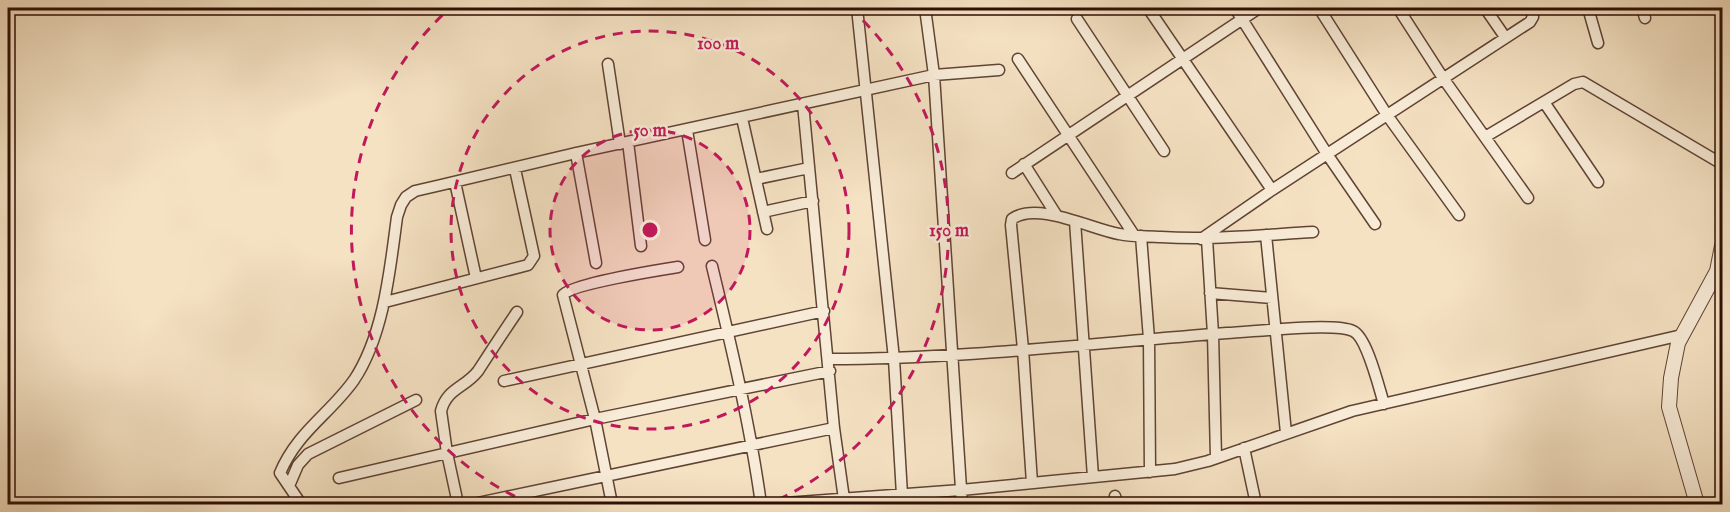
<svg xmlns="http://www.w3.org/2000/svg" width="1730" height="512" viewBox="0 0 1730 512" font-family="'IM FELL English',serif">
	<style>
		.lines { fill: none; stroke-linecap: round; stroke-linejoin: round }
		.minor-casing { stroke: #604334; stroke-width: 13 }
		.tertiary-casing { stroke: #604334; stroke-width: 16 }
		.minor { stroke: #f8ecd8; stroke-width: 10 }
		.tertiary { stroke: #f8ecd8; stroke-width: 14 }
		.ring { fill: none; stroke: #c2185b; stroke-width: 3; stroke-dasharray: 10 8 }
		.centre { fill: #c2185b; stroke: #f8ecd8; stroke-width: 3 }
		.ring-label { font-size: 18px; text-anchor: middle; font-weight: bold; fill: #c2185b; stroke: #f8ecd8; stroke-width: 5; stroke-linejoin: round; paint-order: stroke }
	</style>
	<rect width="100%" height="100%" fill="#f5e2c3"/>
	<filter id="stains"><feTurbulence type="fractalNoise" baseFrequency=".00333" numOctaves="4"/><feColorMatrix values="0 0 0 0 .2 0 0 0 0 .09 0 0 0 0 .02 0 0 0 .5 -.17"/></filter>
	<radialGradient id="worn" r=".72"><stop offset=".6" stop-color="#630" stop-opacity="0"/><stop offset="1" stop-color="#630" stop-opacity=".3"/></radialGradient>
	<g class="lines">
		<g class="minor-casing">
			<path id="minor" d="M857,8l37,351 8,136
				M925,8l9,67 28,429
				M1148,8l124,182
				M1235,8l92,146 48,70
				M1319,8l68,107 72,100
				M1398,8l45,70 85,120
				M1485,8l20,29
				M1588,8l10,35
				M1642,8l3,10
				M1077,19l87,132
				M1018,59l116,176
				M608,64l12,80
				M1544,102l54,80
				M803,104l31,324 10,71
				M742,118l25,111
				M687,130l18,110
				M1485,137l89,-53 9,-2 139,82
				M628,142l13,104
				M576,153l20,110
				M1024,164l33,52
				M1012,173l247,-165
				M756,179l53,-11
				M455,182l21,96
				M763,212l50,-11
				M1075,221l18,256
				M1266,235l20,198
				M1141,236l8,103 1,133
				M1201,239l71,-49 258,-168 3,-5 -3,-9
				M1207,239l6,95 3,124
				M712,266c19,79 38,158 49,238
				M1210,293l62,5
				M385,302l143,-37 6,-9 -19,-87
				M829,359c132,0 265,-16 398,-26 25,-1 107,-11 126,-2 14,6 26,57 31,73
				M504,381l320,-70
				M1244,448l12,56
				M339,478l256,-59 235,-48
				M1032,483l-9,-134 -12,-124 1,-6c25,-18 79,10 107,15 14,3 28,2 42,3 51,3 101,-2 152,-5
				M289,486l9,-21 10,-11 108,-54
				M1115,496l2,8
				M301,504l-21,-31c17,-41 50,-59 74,-93 30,-45 36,-111 43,-163l4,-12 5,-8 9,-6 26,-6 135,-32 358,-78 65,-5
				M458,504l-11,-51 -6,-42c6,-23 24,-23 37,-40 13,-20 26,-40 39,-59
				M473,504l361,-76
				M612,504l-17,-85 -32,-124c8,-11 96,-25 115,-28
				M772,504l189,-14 214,-21 33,-8 144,-50 330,-76"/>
		</g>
		<g class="tertiary-casing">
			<path id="tertiary" d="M1697,504l-28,-97 2,-29 7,-35 39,-72 5,-25"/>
		</g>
		<use href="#minor" class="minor"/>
		<use href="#tertiary" class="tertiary"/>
	</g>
	<circle cx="650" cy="230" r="100" fill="#c2185b" fill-opacity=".12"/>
	<g class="ring">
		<circle cx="650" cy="230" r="100"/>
		<circle cx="650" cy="230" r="199"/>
		<path d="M531 504A299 299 0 0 1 450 8M850 8A299 299 0 0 1 769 504"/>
	</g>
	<circle cx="650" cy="230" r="9" class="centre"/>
	<g class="ring-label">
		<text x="718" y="49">100 m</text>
		<text x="650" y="136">50 m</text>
		<text x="949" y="236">150 m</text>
	</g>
	<rect width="1730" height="512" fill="none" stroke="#f5e2c3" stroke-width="30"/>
	<rect x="9" y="9" width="1712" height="494" fill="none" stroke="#2f0e04" stroke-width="3"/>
	<rect x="15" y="15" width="1700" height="482" fill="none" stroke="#2f0e04" stroke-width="1.5"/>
	<rect width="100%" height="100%" filter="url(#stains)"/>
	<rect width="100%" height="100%" fill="url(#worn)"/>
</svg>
